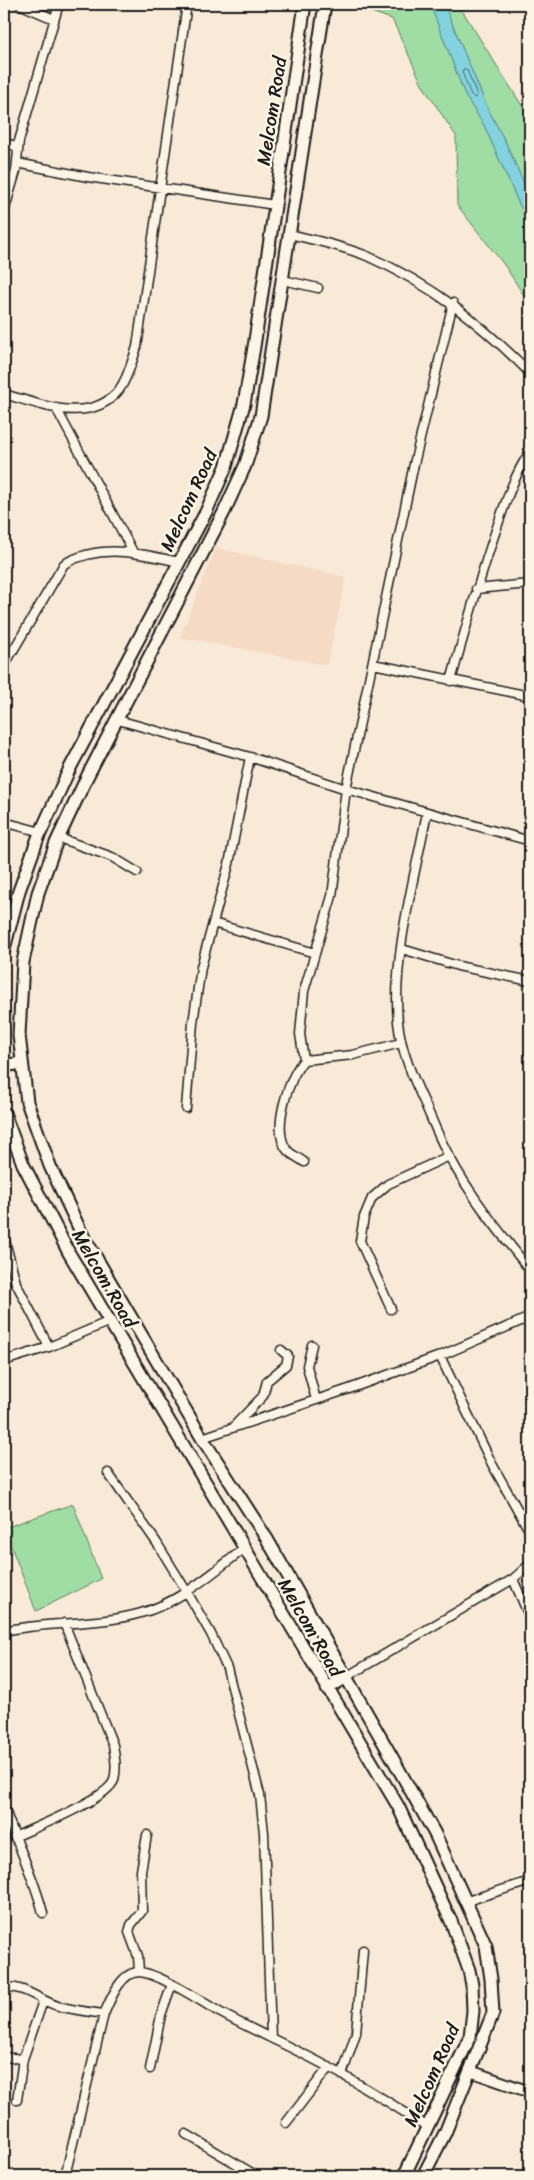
<svg xmlns="http://www.w3.org/2000/svg" width="534" height="2180" viewBox="0 0 534 2180" font-family="Sriracha,sans-serif">
	<style>
		.built { fill: #f5dac6 }
		.green { fill: #9fdda4; stroke: #5e7c60 }
		.water { fill: #83d2df; stroke: #5a8991 }
		.lines { fill: none; stroke-linecap: round; stroke-linejoin: round }
		.shore { stroke: #45656a; stroke-width: 1 }
		.minor-casing { stroke: #1c1c1c; stroke-width: 11 }
		.tertiary-casing { stroke: #1c1c1c; stroke-width: 14 }
		.secondary-casing { stroke: #1c1c1c; stroke-width: 15 }
		.minor { stroke: #fcf5e5; stroke-width: 8 }
		.tertiary { stroke: #fcf5e5; stroke-width: 10 }
		.secondary { stroke: #fcf5e5; stroke-width: 11 }
		.labels { text-anchor: middle; stroke-width: 5; stroke-linejoin: round; paint-order: stroke }
		.street-label { font-size: 19px; fill: #1c1c1c; stroke: #fcf5e5 }
	</style>
	<rect width="100%" height="100%" fill="#f9e9d7"/>
	<filter id="ink" filterUnits="userSpaceOnUse"><feTurbulence type="fractalNoise" baseFrequency=".02" numOctaves="2"/><feDisplacementMap in="SourceGraphic" scale="10" xChannelSelector="R" yChannelSelector="G"/><feConvolveMatrix kernelMatrix="1 2 1 2 8 2 1 2 1" color-interpolation-filters="sRGB"/></filter>
	<g filter="url(#ink)">
		<path class="built" d="M216,548l130,29 -19,88 -147,-28z"/>
		<path class="green" d="M347,4h83l36,93 18,28 35,79 11,17v84l-25,-39 -48,-61 -1,-69 -33,-50 -31,-67z
			M444,4h14l68,108 4,3v82l-25,-56 -18,-34z
			M73,1504l28,75 -65,32 -32,-83z"/>
		<path class="water" d="M430,4h14l43,103 18,34 25,56v24l-11,-17 -35,-79 -18,-28z"/>
		<g class="lines">
			<path class="shore" d="M464,69l3,1 10,25 -2,3 -4,-3 -9,-23z"/>
			<g class="minor-casing">
				<path id="minor" d="M19,4l35,15
					M4,142l13,5
					M17,163l71,14 187,28
					M4,212l12,-41 3,-30 40,-137
					M289,234c26,6 53,12 78,22 66,29 113,67 163,117
					M283,280l35,8
					M4,394c36,10 86,32 115,-4 9,-12 13,-29 18,-43l50,-343
					M56,408l77,144
					M476,589l54,-5
					M373,664l157,32
					M4,666l60,-102c37,-21 76,-11 115,-2
					M451,681c14,-51 28,-101 45,-151 9,-26 18,-55 34,-78
					M118,720l132,37 96,32 184,52
					M427,812c-12,65 -35,145 -29,210 3,29 15,56 27,82 8,18 15,36 24,52 22,41 52,78 81,114
					M4,822l37,10
					M59,838l53,19 25,15
					M213,923l102,30
					M402,949l56,17 72,15
					M304,1060l-4,-26 4,-43 28,-95 14,-107 68,-325 39,-161
					M186,1108l7,-85 8,-56 28,-103 21,-107
					M304,1162c-5,-4 -12,-7 -16,-11 -18,-19 1,-75 16,-91l49,-5 48,-12
					M4,1237l12,46 33,64
					M391,1309l-31,-68 4,-24 8,-19 16,-14 61,-28
					M312,1345l-5,21 9,34
					M440,1356l52,108 38,68
					M4,1361l45,-14 61,-26
					M235,1425l28,-29 4,-15 19,-16 2,-9 -7,-6
					M202,1438l147,-49 91,-33 90,-39
					M108,1473l49,70 30,49 24,42 16,34 33,127 4,38 7,205
					M513,1579l17,39
					M4,1631c45,-10 93,-5 137,-18 40,-11 72,-41 104,-65
					M346,1677l167,-98 17,-15
					M4,1807c12,36 30,69 39,106
					M14,1837c20,-9 94,-38 100,-57 3,-12 1,-23 -1,-35l-49,-122
					M467,1901l63,-20
					M139,1972l-1,-16 -9,-24 2,-7 11,-14 -1,-40 6,-36
					M4,1988c21,-3 34,12 54,18 15,4 31,6 46,8
					M4,2057l19,2
					M150,2069l11,-54 11,-31
					M342,2075l14,-42 7,-83
					M17,2100l6,-41 20,-58
					M286,2123l43,-56
					M186,2134l71,42
					M65,2176l39,-162c6,-13 16,-42 35,-42 20,1 63,30 82,41 35,19 73,35 109,55 34,18 66,39 98,59"/>
			</g>
			<g class="tertiary-casing">
				<path id="tertiary" d="M470,2071l60,21"/>
			</g>
			<g class="secondary-casing">
				<path id="secondary" d="M325,4l-64,412 -16,50 -21,46 -137,265 -31,66 -18,50 -15,69 -4,73 8,67 23,64 31,66 121,206 65,101 126,220 42,75 51,112 5,33 2,34 -48,120 -22,43
					M4,949l15,-58 19,-53 32,-70 136,-256 20,-45 18,-63 10,-57 51,-343
					M4,1066l17,-3
					M4,1113l19,51 46,89 329,553 53,115 18,49 3,15 1,26 -3,26 -66,139
					M327,1689l19,-12"/>
			</g>
			<use href="#minor" class="minor"/>
			<use href="#tertiary" class="tertiary"/>
			<use href="#secondary" class="secondary"/>
		</g>
	</g>
	<g class="labels">
		<g class="street-label">
			<text transform="translate(271 111) rotate(-81)" y="7">Melcom Road</text>
			<text transform="translate(188 500) rotate(-65)" y="7">Melcom Road</text>
			<text transform="translate(105 1278) rotate(60)" y="7">Melcom Road</text>
			<text transform="translate(311 1627) rotate(60)" y="7">Melcom Road</text>
			<text transform="translate(431 2075) rotate(-66)" y="7">Melcom Road</text>
		</g>
	</g>
	<rect width="534" height="2180" fill="none" stroke="#fcf5e5" stroke-width="20"/>
	<rect x="10" y="10" width="514" height="2160" fill="none" stroke="#1c1c1c" stroke-width="2" filter="url(#ink)"/>
</svg>
